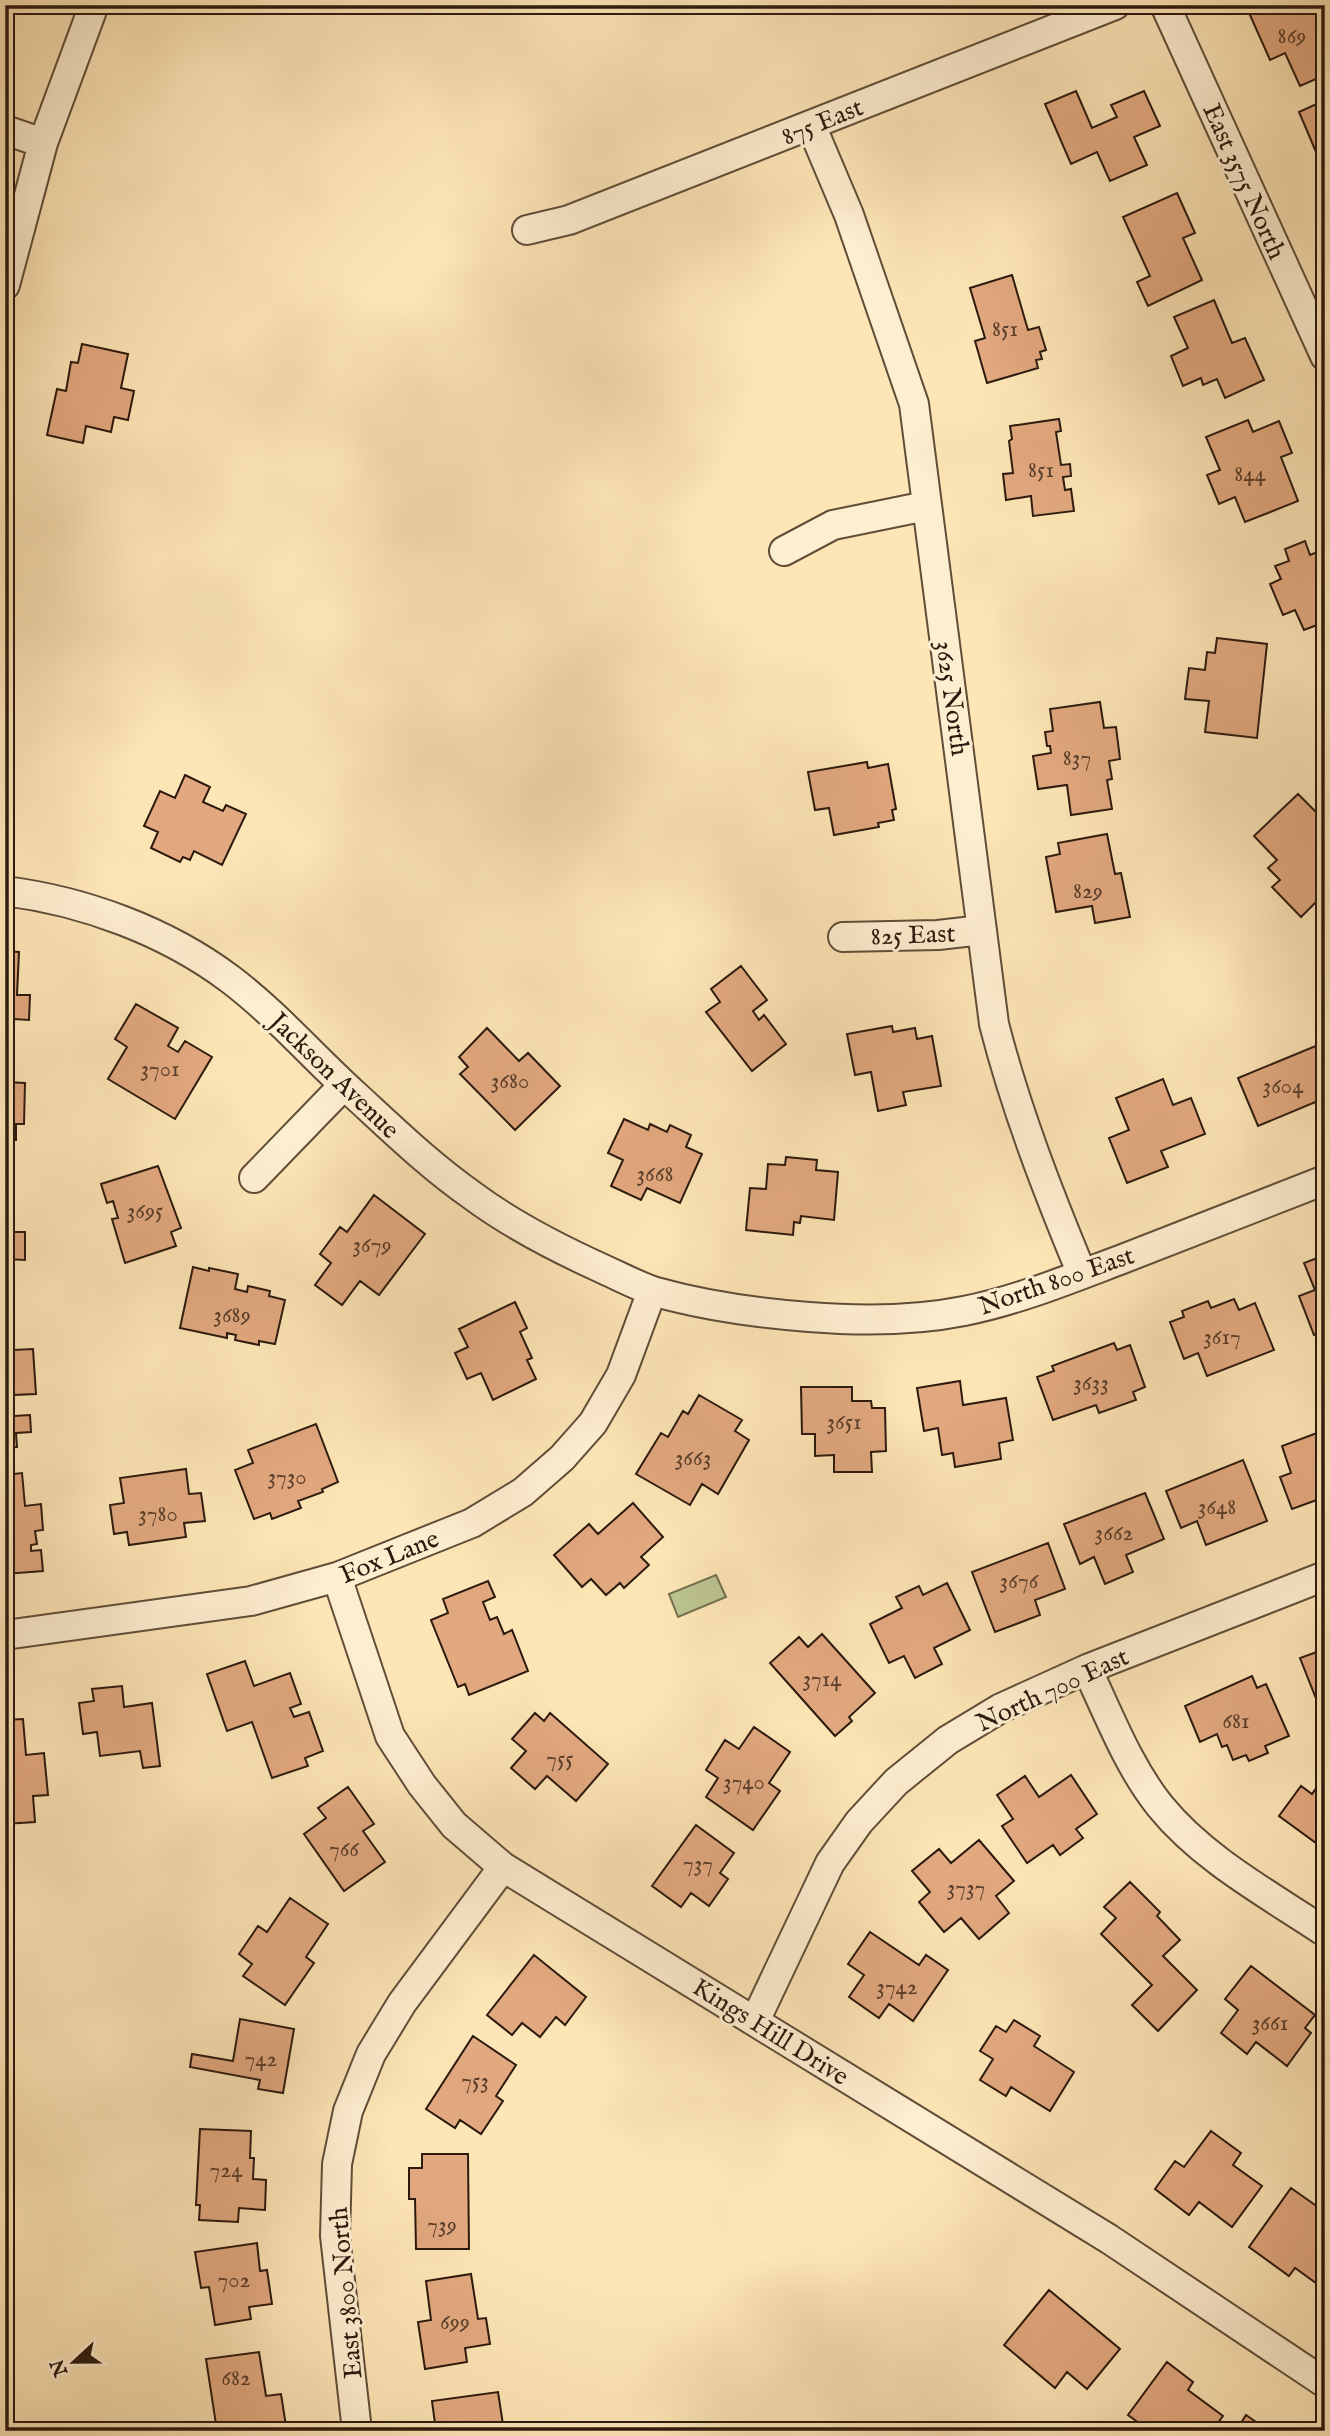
<svg xmlns="http://www.w3.org/2000/svg" width="1330" height="2436" viewBox="0 0 1330 2436" font-family="'IM FELL English',serif">
	<style>
		.green { fill: #bcc591; stroke: #747050; stroke-width: 2 }
		.building { fill: #e2a87f; stroke: #2c1a0e; stroke-width: 2 }
		.lines { fill: none; stroke-linecap: round; stroke-linejoin: round }
		.minor-casing { stroke: #604d38; stroke-width: 32 }
		.minor { stroke: #feeed0; stroke-width: 28 }
		.labels { text-anchor: middle; stroke-width: 6; stroke-linejoin: round; paint-order: stroke }
		.number-label { font-size: 23px; fill: #5a3e2a }
		.street-label { font-size: 26px; fill: #2c1a0e; stroke: #feeed0 }
	</style>
	<rect width="100%" height="100%" fill="#fde5b6"/>
	<filter id="stains"><feTurbulence type="fractalNoise" baseFrequency=".00286" numOctaves="4"/><feColorMatrix values="0 0 0 0 .2 0 0 0 0 .09 0 0 0 0 .02 0 0 0 .5 -.17"/></filter>
	<radialGradient id="worn" r=".72"><stop offset=".6" stop-color="#630" stop-opacity="0"/><stop offset="1" stop-color="#630" stop-opacity=".3"/></radialGradient>
	<path class="green" d="M716,1575l10,22 -48,20 -9,-23z"/>
	<path class="building" d="M1273,5h22l2,5 11,-5h11l6,11v59l-25,11 -15,-33 -15,7 -20,-45z
		M1076,91l16,37 25,-11 -6,-12 33,-14 16,35 -26,11 13,28 -37,16 -13,-29 -26,12 -26,-60z
		M1325,100v73l-26,-61z
		M1177,193l18,40 -12,5 19,42 -54,26 -11,-24 13,-6 -27,-59z
		M1012,275l16,55 11,-3 7,23 -6,2 2,7 -6,1 2,8 -51,15 -12,-42 10,-3 -15,-50z
		M1214,300l18,43 13,-5 19,42 -39,18 -8,-19 -14,6 -2,-7 -18,8 -12,-30 17,-8 -14,-31z
		M82,344l46,10 -7,34 13,3 -6,29 -14,-3 -3,15 -25,-6 -3,17 -36,-8 10,-46 9,2 5,-29 7,1z
		M1059,419l2,12 -5,1 5,33 9,-1 1,12 -8,1 2,13 6,-1 3,22 -41,5 -2,-20 -25,4 -3,-26 10,-1 -4,-32 3,-2 -2,-13z
		M1248,420l5,12 26,-11 13,32 -11,4 17,44 -53,21 -10,-25 -16,7 -12,-29 13,-5 -14,-33z
		M1305,541l5,14 15,-6v73l-21,8 -9,-20 -12,5 -13,-31 11,-5 -6,-13 14,-5 -4,-12z
		M1217,638l50,6 -10,94 -52,-6 4,-31 -24,-2 4,-31 16,2 2,-18 8,1z
		M1100,702l4,26 12,-1 4,32 -11,2 3,18 -5,1 5,29 -41,6 -4,-30 -29,4 -5,-33 18,-3 -1,-7h-3l-2,-14 8,-1 -3,-22z
		M867,762l1,6 20,-4 8,45 -4,1 2,10 -16,3 1,4 -45,8 -5,-27 -14,2 -7,-38z
		M185,775l25,12 -7,15 20,9 3,-6 20,9 -24,51 -28,-14 -4,9 -7,-3 -3,5 -29,-14 7,-16 -14,-6 16,-35 15,7z
		M1298,794l27,27 -2,2 2,2v68l-24,24 -29,-30 8,-7 -12,-12 9,-8 -23,-24z
		M1107,834l8,40 6,-1 9,44 -35,6 -3,-17 -36,6 -10,-55 14,-3 -2,-11z
		M5,951l14,1 -2,43h13l-1,25 -15,-1 -2,31 -7,-1z
		M741,966l26,34 -14,11 6,9 5,-5 22,29 -34,27 -46,-59 14,-10 -9,-13z
		M136,1004l42,24 -10,18 10,6 7,-11 27,16 -37,62 -67,-40 19,-32 -12,-8z
		M892,1026l1,6 22,-4 2,11 15,-3 9,50 -38,6 3,13 -28,6 -7,-39 -16,3 -8,-41z
		M487,1028l32,33 9,-8 32,33 -45,44 -55,-56 8,-7 -9,-10z
		M1323,1043l2,55 -67,28 -20,-48z
		M1163,1079l10,26 18,-7 14,36 -44,17 7,16 -41,16 -18,-45 20,-8 -13,-32z
		M5,1082l20,1 -1,41h-8v16h-8l-1,24z
		M624,1119l24,11 2,-6 17,8 3,-7 21,10 -5,12 16,7 -22,49 -33,-15 -6,12 -30,-14 12,-26 -15,-7z
		M786,1157l31,3 -1,10 22,2 -4,48 -33,-4 -1,7 -6,-1 -1,13 -47,-5 4,-42 16,1 2,-25 17,1z
		M158,1166l23,62 -10,4 5,14 -51,17 -13,-44 6,-1 -5,-17 -6,2 -6,-19z
		M374,1195l51,39 -46,61 -19,-14 -18,24 -27,-20 16,-22 -11,-9 20,-27 7,5z
		M5,1201l3,1 -1,30h18v28l-19,-1v28z
		M1325,1255v76l-11,4 -15,-39 16,-6 -11,-27z
		M193,1267l16,4v-3l29,6 -3,15 12,3 1,-6 22,5 -1,5 16,4 -10,44 -16,-3v4l-24,-5 1,-5 -9,-2v5l-47,-10z
		M1234,1299l5,11 16,-7 19,47 -67,26 -9,-23 -14,6 -14,-37 14,-5 -2,-6 26,-10 3,7z
		M515,1302l12,26 -7,4 12,26 -5,2 9,19 -43,21 -12,-27 -14,6 -12,-26 13,-6 -9,-18z
		M1114,1343l3,7 13,-5 15,42 -12,5 3,8 -37,13 -3,-8 -43,15 -16,-43 17,-6 -2,-5z
		M12,1344l1,6 20,-1 3,45 -23,1 1,21 16,-1 1,17 -15,1 1,14 -12,1v-103z
		M960,1381l3,24 43,-7 7,42 -14,3 2,16 -46,8 -2,-14 -11,2 -4,-27 -14,3 -7,-43z
		M801,1387h51v14h19l1,7h13l1,43 -15,1 1,20h-38v-17l-19,1v-22h-13z
		M699,1395l43,25 -7,11 14,9 -31,54 -16,-10 -12,21 -54,-31 25,-41 7,4 15,-26 5,3z
		M316,1424l22,58 -16,7 1,3 -25,9 3,7 -29,11 -2,-6 -16,6 -19,-49 18,-7 -5,-13z
		M1325,1430v67l-33,12 -12,-32 11,-4 -9,-27z
		M1243,1460l24,61 -61,24 -9,-24 -16,7 -15,-37z
		M186,1469l3,25 12,-1 4,28 -21,2 2,14 -57,8 -2,-13 -13,2 -4,-29 14,-2 -4,-25z
		M22,1473l3,33 16,-2 2,26 -8,1 2,13 -6,1v6l10,-1 2,21 -38,3v-99z
		M1145,1493l19,46 -38,16 7,17 -28,12 -11,-27 -14,7 -16,-40z
		M633,1503l30,34 -22,20 8,8 -25,23 -4,-5 -14,12 -15,-16 -9,8 -28,-32 35,-31 9,10z
		M1048,1543l17,46 -30,11 5,15 -45,17 -23,-60z
		M488,1581l7,16 -12,5 7,18 7,-3 7,17 8,-4 16,41 -59,24 -4,-11 -7,3 -27,-67 17,-7 -5,-14z
		M947,1583l23,47 -36,18 8,16 -27,14 -11,-22 -15,7 -19,-39 32,-16 -6,-11 23,-11 4,9z
		M822,1634l53,59 -26,24 3,4 -17,15 -65,-73 29,-26 9,10z
		M1325,1649v49l-8,3 -17,-43z
		M245,1661l9,25 36,-13 11,31 -11,4 4,9 15,-5 14,39 -18,7 3,8 -36,12 -20,-56 -25,9 -20,-57z
		M1252,1676l5,12 9,-4 23,52 -24,10 3,7 -19,8 -3,-6 -13,5 -6,-15 -5,2 -5,-13 -17,8 -15,-36z
		M122,1686l2,21 28,-4 8,63 -17,2 -3,-17 -40,5 -3,-24 -14,2 -4,-31 15,-2 -2,-12z
		M535,1713l9,8 6,-8 58,51 -32,37 -29,-25 -12,13 -24,-21 15,-17 -14,-12z
		M23,1719l3,36 18,-2 4,42 -15,1 2,26 -30,2v-104z
		M754,1727l36,25 -21,31 11,8 -27,39 -47,-33 12,-19 -12,-8 19,-30 14,9z
		M1071,1775l26,39 -21,15 7,9 -23,17 -7,-10 -26,18 -25,-37 11,-7 -16,-24 28,-19 14,21z
		M1325,1775v56l-9,12 -37,-27 22,-30 11,8z
		M348,1787l26,37 -11,7 22,31 -41,29 -40,-57 22,-16 -8,-10z
		M696,1825l38,28 -14,20 8,6 -19,27 -18,-13 -10,14 -29,-21z
		M979,1840l35,41 -18,15 13,17 -30,26 -18,-21 -17,14 -25,-30 11,-10 -18,-21 27,-22 12,14z
		M1130,1882l30,30 -3,4 23,24 -17,16 34,34 -39,41 -26,-26 20,-20 -51,-51 15,-16 -12,-11z
		M290,1898l38,26 -22,33 8,6 -29,42 -42,-29 9,-12 -13,-10 19,-28 9,6z
		M870,1932l49,33 7,-10 22,15 -35,51 -24,-17 -10,14 -30,-21 15,-22 -16,-11z
		M534,1955l52,42 -21,28 -9,-8 -16,20 -18,-14 -10,12 -25,-20z
		M1251,1966l64,49 -10,13 6,5 -24,33 -31,-24 -9,12 -26,-21 17,-23 -13,-11z
		M240,2019l54,10 -11,64 -25,-4 2,-9 -70,-13 2,-13 41,7z
		M1014,2020l26,16 -6,10 40,26 -24,39 -39,-24 -5,9 -26,-16 13,-21 -13,-8 16,-25 10,6z
		M473,2036l43,29 -20,31 7,5 -22,33 -21,-14 -5,8 -29,-19z
		M200,2129l51,2 -1,27h4l-1,21 13,1 -1,30 -26,-2 -1,14 -39,-2 1,-15h-4z
		M1211,2131l30,22 -8,12 29,21 -30,41 -33,-25 -10,13 -34,-26 20,-28 9,6z
		M422,2154h46l1,95h-53l-1,-50h-6v-31h13z
		M1291,2188l34,24v58l-9,13 -21,-15 -6,8 -40,-29z
		M257,2243l3,28 7,-1 5,34 -23,3 2,12 -36,6 -6,-38 -8,1 -6,-36z
		M471,2274l7,45 8,-1 4,26 -25,4 2,14 -42,7 -7,-47 13,-2 -5,-39z
		M1049,2290l71,59 -33,40 -20,-17 -12,16 -51,-43z
		M259,2352l7,44 15,-2 5,32 -27,5h-42l-11,-72z
		M1167,2362l26,20 -5,8 35,26 -11,15h-62l-22,-16z
		M498,2392l6,39h-68l-4,-30z
		M1246,2415l23,16h-33z"/>
	<g class="lines">
		<g class="minor-casing">
			<path id="minor" d="M1165,5l160,351
				M811,125l38,90 65,189 80,620c22,86 54,168 88,250
				M5,130l38,13
				M527,230l42,-10 546,-215
				M5,285l38,-142 51,-138
				M784,551l49,-26 93,-19
				M5,891c79,10 161,40 225,88 45,34 83,78 125,116 38,35 75,71 118,101 39,29 84,52 128,72 18,8 36,18 55,24 50,14 101,21 153,25 50,4 105,4 155,-6 55,-11 108,-33 161,-53 66,-26 133,-52 200,-78
				M843,937l95,-2 44,-5
				M254,1178l90,-93
				M337,1577l53,159 32,49 32,40 49,42 606,372 216,144
				M5,1635l246,-34 86,-24 135,-54 51,-31 39,-34 31,-35 28,-48 31,-84
				M1087,1669c22,46 41,97 73,137 43,53 108,88 165,126
				M755,2021l75,-158 29,-41 37,-40 52,-42 53,-32 86,-39 238,-93
				M357,2431l-22,-195 2,-72 11,-53 23,-57 31,-51 101,-136"/>
		</g>
		<use href="#minor" class="minor"/>
	</g>
	<g class="labels">
		<g class="number-label">
			<text x="1292" y="43">869</text>
			<text x="1005" y="336">851</text>
			<text x="1041" y="477">851</text>
			<text x="1250" y="481">844</text>
			<text x="1077" y="765">837</text>
			<text x="1088" y="898">829</text>
			<text x="160" y="1076">3701</text>
			<text x="510" y="1088">3680</text>
			<text x="1283" y="1093">3604</text>
			<text x="655" y="1181">3668</text>
			<text x="145" y="1218">3695</text>
			<text x="372" y="1252">3679</text>
			<text x="232" y="1322">3689</text>
			<text x="1222" y="1344">3617</text>
			<text x="1091" y="1390">3633</text>
			<text x="844" y="1429">3651</text>
			<text x="693" y="1465">3663</text>
			<text x="287" y="1484">3730</text>
			<text x="1217" y="1514">3648</text>
			<text x="158" y="1521">3780</text>
			<text x="1114" y="1540">3662</text>
			<text x="1019" y="1588">3676</text>
			<text x="822" y="1686">3714</text>
			<text x="1236" y="1728">681</text>
			<text x="560" y="1766">755</text>
			<text x="744" y="1789">3740</text>
			<text x="344" y="1856">766</text>
			<text x="698" y="1871">737</text>
			<text x="966" y="1895">3737</text>
			<text x="897" y="1994">3742</text>
			<text x="1270" y="2030">3661</text>
			<text x="261" y="2066">742</text>
			<text x="475" y="2088">753</text>
			<text x="226" y="2177">724</text>
			<text x="442" y="2232">739</text>
			<text x="234" y="2287">702</text>
			<text x="455" y="2329">699</text>
			<text x="236" y="2385">682</text>
		</g>
		<g class="street-label">
			<text transform="translate(822 121) rotate(-22)" y="9">875 East</text>
			<text transform="translate(1245 181) rotate(66)" y="9">East 3575 North</text>
			<text transform="translate(953 698) rotate(82)" y="9">3625 North</text>
			<text transform="translate(913 934) rotate(-2)" y="9">825 East</text>
			<text transform="translate(335 1075) rotate(44)" y="9">Jackson Avenue</text>
			<text transform="translate(1056 1280) rotate(-19)" y="9">North 800 East</text>
			<text transform="translate(389 1556) rotate(-22)" y="9">Fox Lane</text>
			<text transform="translate(1052 1689) rotate(-25)" y="9">North 700 East</text>
			<text transform="translate(771 2031) rotate(32)" y="9">Kings Hill Drive</text>
			<text transform="translate(345 2293) rotate(-95)" y="9">East 3800 North</text>
		</g>
	</g>
	<rect width="1330" height="2436" fill="none" stroke="#fde5b6" stroke-width="28"/>
	<rect x="7" y="7" width="1316" height="2422" fill="none" stroke="#2c1a0e" stroke-width="3.5"/>
	<rect x="14" y="14" width="1302" height="2408" fill="none" stroke="#2c1a0e" stroke-width="2"/>
	<g transform="translate(74 2362) rotate(248)" stroke="#feeed0" stroke-width="5" paint-order="stroke">
	<path d="M0-5L12 26L0 18L-12 26Z" fill="#2c1a0e"/>
	<text y="-10" font-size="19" font-weight="bold" text-anchor="middle" fill="#2c1a0e">N</text>
	</g>
	<rect width="100%" height="100%" filter="url(#stains)"/>
	<rect width="100%" height="100%" fill="url(#worn)"/>
</svg>
